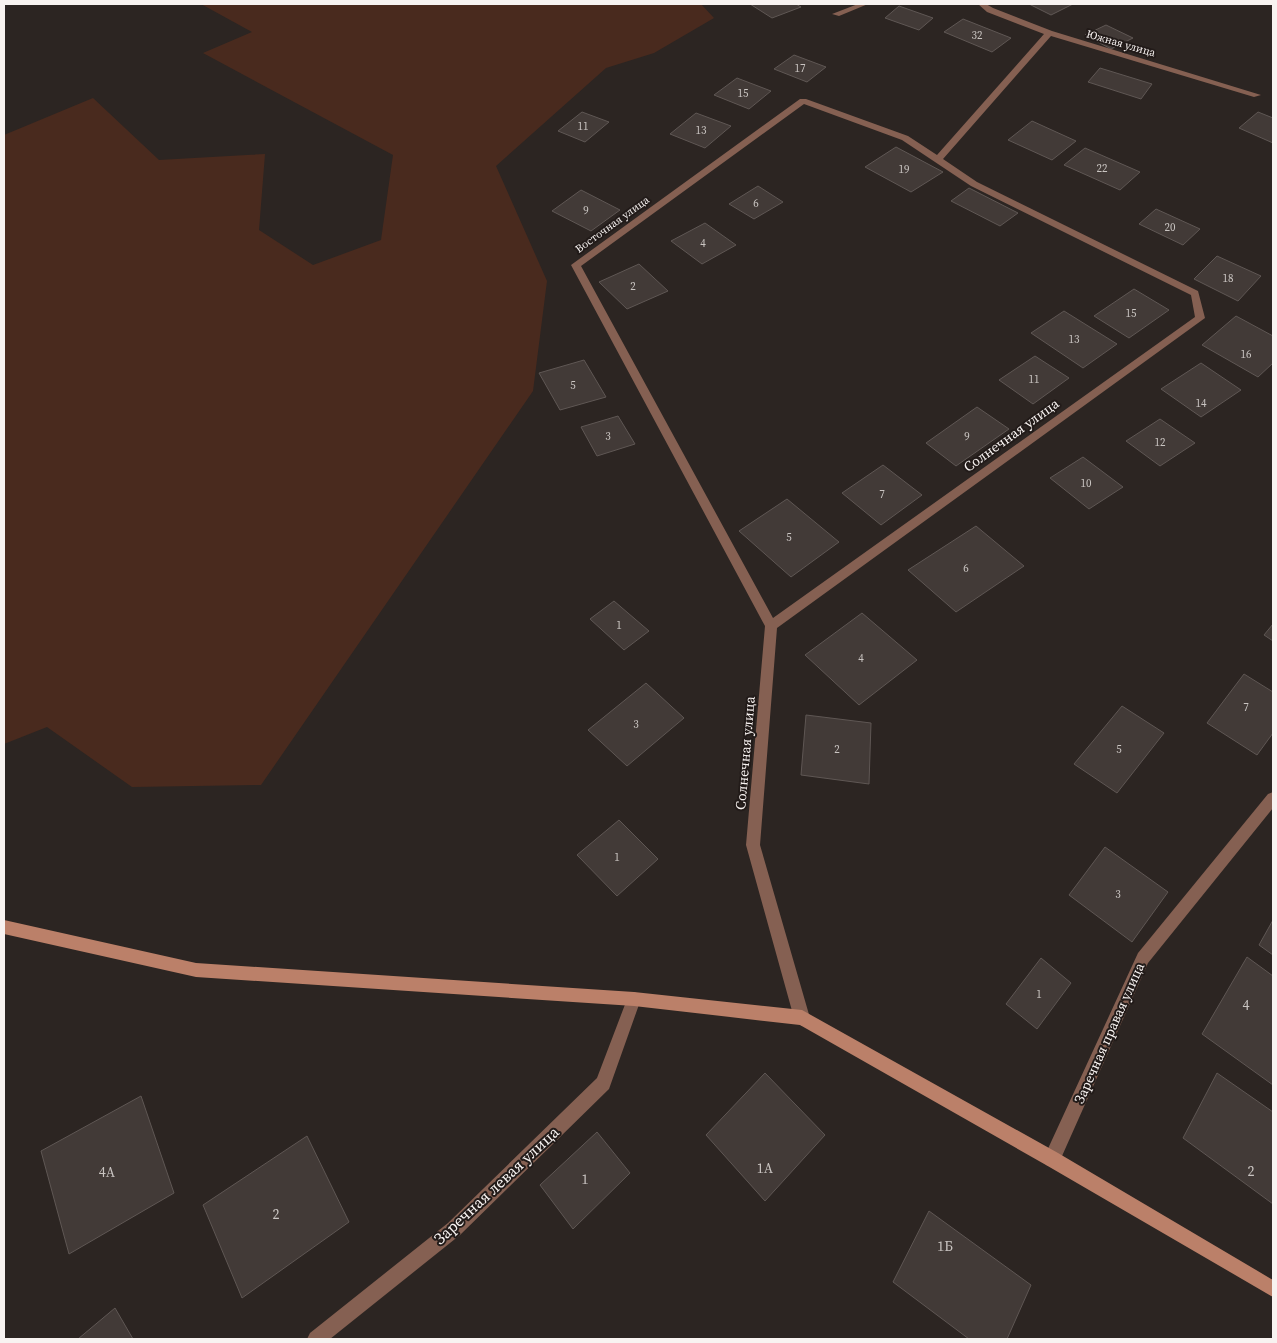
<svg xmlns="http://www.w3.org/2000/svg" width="1277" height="1343" viewBox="0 0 1277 1343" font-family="'Source Serif 4',serif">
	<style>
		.green { fill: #492a1e }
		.building { fill: #423a37; stroke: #5f5754 }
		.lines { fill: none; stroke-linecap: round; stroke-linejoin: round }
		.service { fill: #856052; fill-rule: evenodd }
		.minor { fill: #856052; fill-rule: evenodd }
		.secondary { fill: #bb8069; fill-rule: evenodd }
		.labels { text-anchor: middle; stroke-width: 4; stroke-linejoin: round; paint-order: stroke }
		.number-label { font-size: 11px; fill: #cac5c2 }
		.far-street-label { font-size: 11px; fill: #f8f3f1; stroke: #221b19 }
		.street-label { font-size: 14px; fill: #f8f3f1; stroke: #221b19 }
		.near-number-label { font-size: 14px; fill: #cac5c2 }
		.near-street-label { font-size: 16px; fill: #f8f3f1; stroke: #221b19 }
	</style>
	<rect width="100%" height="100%" fill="#2c2522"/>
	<path class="green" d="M201,4h500l13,14 -60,35 -48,15 -110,98 51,115 -14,110 -272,394 -129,2 -85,-60 -43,17v-609l89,-37 66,62 106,-6 -6,76 54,35 68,-25 12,-85 -190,-102 49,-21z"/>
	<path class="building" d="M750,4h46l5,3 -29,11z
		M1029,4h44l-22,11z
		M899,6l34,12 -14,12 -34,-12z
		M963,19l48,19 -19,14 -48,-20z
		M1106,25l27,13 -22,11 -26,-14z
		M794,55l32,12 -19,15 -33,-13z
		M1100,68l52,16 -11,15 -53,-17z
		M737,78l34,13 -22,18 -35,-14z
		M582,112l27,10 -24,20 -27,-11z
		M1258,112l15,6v25l-34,-15z
		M696,113l35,13 -26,22 -35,-14z
		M1032,121l44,20 -24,19 -44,-20z
		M896,147l47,25 -32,20 -46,-25z
		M1085,148l55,24 -20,18 -56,-25z
		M758,186l25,16 -29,17 -25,-15z
		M969,188l49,25 -18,13 -49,-25z
		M581,190l39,20 -29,21 -39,-20z
		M1156,209l44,20 -17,16 -44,-21z
		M705,223l31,22 -34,19 -31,-23z
		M1217,256l44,20 -23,25 -44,-22z
		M639,264l29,27 -41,18 -28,-27z
		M1134,289l35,21 -40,28 -35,-22z
		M1064,311l53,33 -34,24 -52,-35z
		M1236,316l37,20v27l-15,14 -56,-32z
		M1035,356l34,22 -36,26 -34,-24z
		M584,360l22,37 -46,13 -21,-37z
		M1201,363l40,27 -40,27 -40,-28z
		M977,407l32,22 -53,37 -30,-23z
		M618,416l17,28 -38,12 -16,-29z
		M1160,419l35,24 -35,23 -34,-25z
		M1083,457l40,30 -34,22 -39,-31z
		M883,465l39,30 -41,30 -39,-32z
		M787,499l52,43 -48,35 -52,-46z
		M976,526l48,40 -68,46 -48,-42z
		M614,601l35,30 -25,19 -34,-31z
		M862,613l55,47 -58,45 -54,-50z
		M1273,624v17l-9,-6z
		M1244,674l29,18v41l-16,22 -50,-32z
		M646,683l38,35 -57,48 -39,-36z
		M1122,706l42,27 -47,60 -43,-29z
		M806,715l65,8 -2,61 -68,-9z
		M619,820l39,39 -41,37 -40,-41z
		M1105,847l63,45 -36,50 -63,-47z
		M1273,920v35l-14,-10z
		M1247,957l26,19v109l-71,-51z
		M1041,958l30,25 -34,46 -31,-25z
		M765,1073l60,62 -60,66 -59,-66z
		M1217,1073l56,39v92l-90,-66z
		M141,1096l33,97 -105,61 -28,-103z
		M597,1132l33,41 -57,56 -33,-44z
		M307,1136l42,86 -107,76 -39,-93z
		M929,1211l102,74 -24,54h-38l-76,-57z
		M115,1308l18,31h-55z"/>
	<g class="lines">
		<path class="service" d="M858,4h10l-29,12 -7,-2z"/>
		<path class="minor" d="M978,4h8l7,4 59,23 209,64 -7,2 -203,-61 -108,123 34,23 221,109 7,27 -428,310 -17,217 50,173 -3,5 -5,3 -5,-3 -3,-5 -48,-173 19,-219 -194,-361 229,-166h6l102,37 29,19 107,-121 -57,-22zM804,104l98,36 69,46 220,109 4,22 -422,301 -192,-352z
			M1273,792v16l-125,155 -90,202 -6,2 -6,-2 -2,-6 2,-6 92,-200 130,-159z
			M634,992l5,2 2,5 -32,90 -149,146 -130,104h-23l3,-6 138,-110 149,-145 32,-84z"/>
		<path class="secondary" d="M4,920l192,43 438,29 168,18 256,143 215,127v17l-227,-132 -246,-140 -166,-19 -438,-29 -192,-43z"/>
	</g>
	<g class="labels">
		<g class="number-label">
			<text x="977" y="39">32</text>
			<text x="800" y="72">17</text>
			<text x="743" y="97">15</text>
			<text x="583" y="130">11</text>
			<text x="701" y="134">13</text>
			<text x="1102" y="172">22</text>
			<text x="904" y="173">19</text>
			<text x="756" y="207">6</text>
			<text x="586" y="214">9</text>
			<text x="1170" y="231">20</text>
			<text x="703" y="247">4</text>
			<text x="1228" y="282">18</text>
			<text x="633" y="290">2</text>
			<text x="1131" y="317">15</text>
			<text x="1074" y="343">13</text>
			<text x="1246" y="358">16</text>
			<text x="1034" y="383">11</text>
			<text x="573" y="389">5</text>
			<text x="1201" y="407">14</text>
			<text x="608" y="440">3</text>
			<text x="967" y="440">9</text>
			<text x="1160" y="446">12</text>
			<text x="1086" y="487">10</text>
			<text x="882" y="498">7</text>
			<text x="789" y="541">5</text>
			<text x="966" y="572">6</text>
			<text x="619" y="629">1</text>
			<text x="861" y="662">4</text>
			<text x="1246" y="711">7</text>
			<text x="636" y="728">3</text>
			<text x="837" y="753">2</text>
			<text x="1119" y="753">5</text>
			<text x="617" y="861">1</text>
			<text x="1118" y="898">3</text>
			<text x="1039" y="998">1</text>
		</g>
		<g class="far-street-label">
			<text transform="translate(1121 43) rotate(16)" y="4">Южная улица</text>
			<text transform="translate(612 224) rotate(-36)" y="4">Восточная улица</text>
		</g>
		<g class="street-label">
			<text transform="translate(1011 435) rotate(-36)" y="5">Солнечная улица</text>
			<text transform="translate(745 753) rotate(-85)" y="5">Солнечная улица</text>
			<text transform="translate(1109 1033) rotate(-66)" y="5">Заречная правая улица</text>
		</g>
		<g class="near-number-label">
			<text x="1246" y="1010">4</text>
			<text x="765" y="1173">1А</text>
			<text x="1251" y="1176">2</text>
			<text x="107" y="1177">4А</text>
			<text x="585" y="1184">1</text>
			<text x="276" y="1219">2</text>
			<text x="945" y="1251">1Б</text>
		</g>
		<g class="near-street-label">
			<text transform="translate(496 1185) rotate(-43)" y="6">Заречная левая улица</text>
		</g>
	</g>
	<rect width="1277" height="1343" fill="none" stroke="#f8f3f1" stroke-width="10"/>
</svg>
